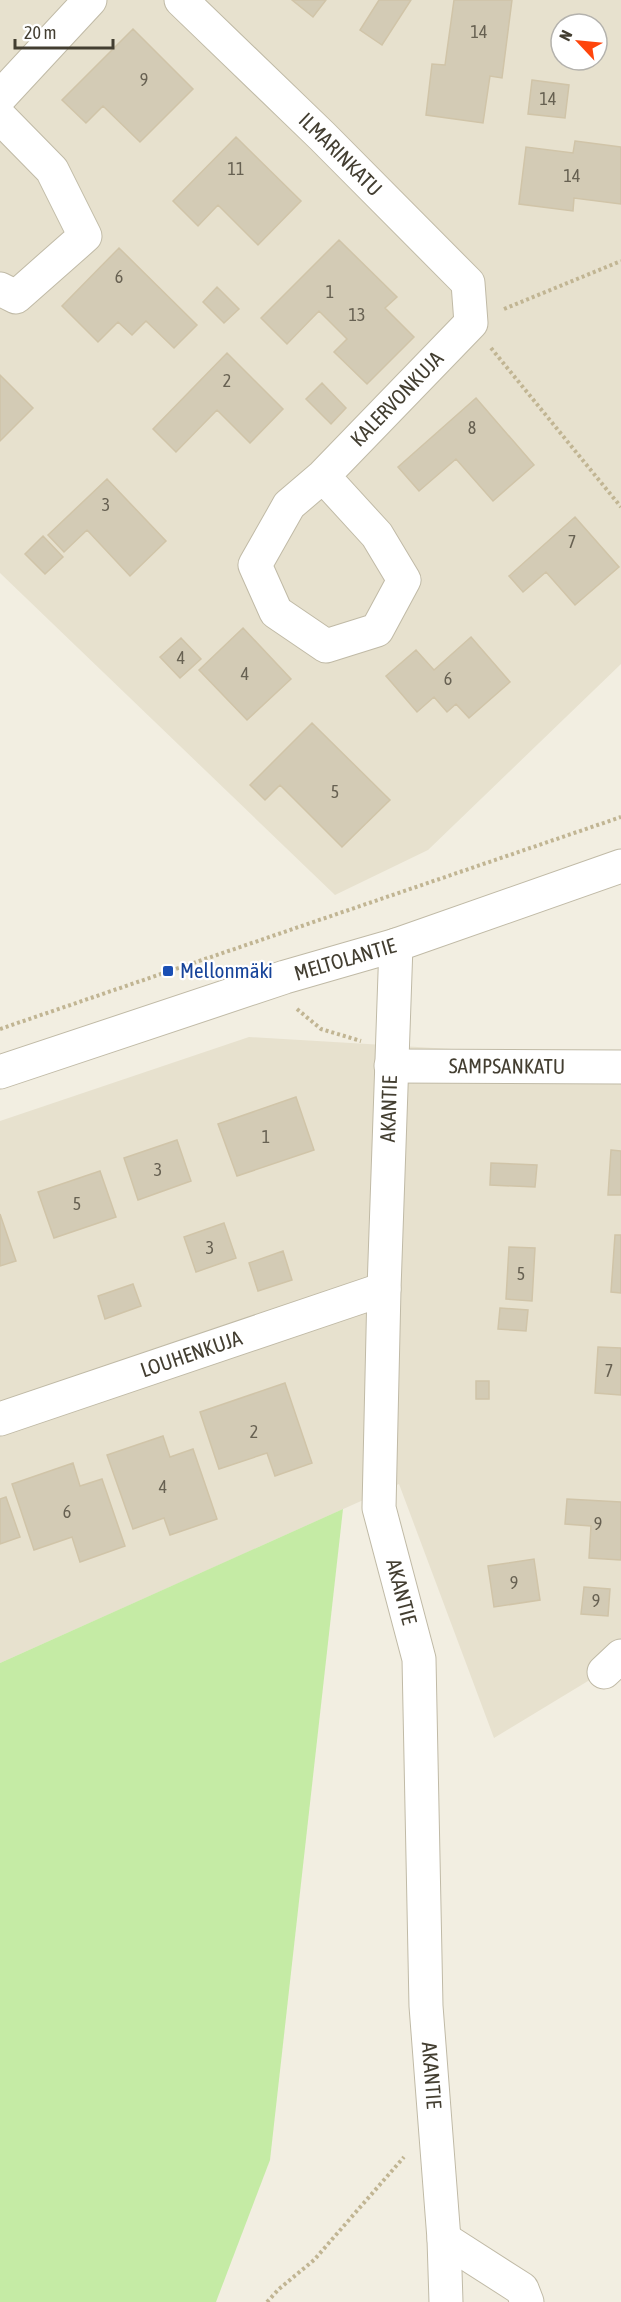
<svg xmlns="http://www.w3.org/2000/svg" width="621" height="2302" viewBox="0 0 621 2302" font-family="'Asap Condensed',sans-serif">
	<style>
		.residential { fill: #e7e1ce; fill-rule: evenodd }
		.green { fill: #c5eba5 }
		.building { fill: #d3cbb5; stroke: #d0c4a8; stroke-width: 1.5 }
		.lines { fill: none; stroke-linecap: round; stroke-linejoin: round }
		.minor-casing { stroke: #c0baa6; stroke-width: 35 }
		.path { stroke: #c1b593; stroke-width: 4; stroke-dasharray: 3 3; stroke-linecap: butt }
		.minor { stroke: #fff; stroke-width: 33 }
		.transit-dot { fill: #1a4fb4; stroke: #fff; stroke-width: 2 }
		.labels { text-anchor: middle; stroke-width: 4.5; stroke-linejoin: round; paint-order: stroke }
		.number-label { font-size: 18px; fill: #676152 }
		.street-label { font-size: 21px; fill: #433e31; stroke: #fff }
		.transit-label { font-size: 21px; fill: #164399; stroke: #fff; text-anchor: start }
	</style>
	<rect width="100%" height="100%" fill="#f2eee1"/>
	<path class="residential" d="M0,0h621v664l-193,186 -93,45 -335,-322zM561,24h36v36h-36z
		M249,1037l372,22v602l-127,77 -95,-254 -399,179v-542z"/>
	<path class="green" d="M343,1509l-73,651 -54,142h-216v-639z"/>
	<path class="building" d="M292,0h34l-13,17z
		M379,0h32l-29,45 -22,-15z
		M454,0h58l-10,78 -12,-2 -7,47 -57,-8 6,-51 13,1z
		M133,29l60,60 -53,53 -37,-36 -17,17 -24,-23z
		M532,80l37,5 -4,33 -37,-4z
		M236,137l65,64 -43,44 -40,-40 -20,21 -25,-25z
		M575,141l46,6v57l-47,-6 -1,13 -54,-7 7,-57 47,6z
		M339,240l58,57 -12,11 29,29 -47,47 -33,-32 13,-13 -28,-28 -32,33 -26,-26z
		M119,248l78,77 -23,23 -28,-27 -14,14 -14,-13 -20,20 -36,-36z
		M217,287l22,22 -15,14 -21,-21z
		M227,353l56,56 -33,34 -33,-33 -41,42 -23,-23z
		M0,375l33,33 -33,33z
		M322,383l24,25 -15,16 -25,-25z
		M476,398l58,67 -41,36 -37,-42 -37,32 -21,-24z
		M107,479l59,62 -36,35 -43,-46 -23,22 -16,-17z
		M575,517l44,50 -44,38 -29,-33 -23,20 -14,-16z
		M43,536l20,21 -18,17 -20,-20z
		M243,628l48,51 -44,41 -48,-50z
		M471,637l39,45 -41,36 -13,-14 -9,8 -13,-15 -17,15 -31,-36 30,-26 18,20z
		M181,638l20,21 -21,19 -20,-21z
		M312,723l78,77 -48,47 -62,-62 -15,15 -15,-15z
		M296,1097l18,53 -77,26 -19,-52z
		M177,1140l14,41 -53,19 -14,-42z
		M611,1150l10,1v44h-13z
		M491,1163l46,2 -2,22 -45,-2z
		M100,1171l16,46 -62,21 -16,-46z
		M0,1214l16,47 -16,5z
		M224,1223l12,35 -40,14 -12,-35z
		M615,1235h6v58l-10,-1z
		M509,1247l26,1 -3,53 -26,-2z
		M283,1251l9,29 -34,11 -9,-28z
		M133,1284l8,22 -36,13 -7,-23z
		M500,1308l28,2 -2,21 -28,-2z
		M598,1347l23,1v47l-26,-2z
		M476,1381h13v18h-13z
		M285,1383l27,80 -37,13 -8,-23 -48,16 -19,-57z
		M163,1436l7,21 23,-8 24,70 -47,16 -6,-17 -31,11 -26,-74z
		M73,1463l7,23 22,-7 23,67 -45,16 -8,-25 -38,13 -22,-66z
		M6,1497l14,40 -20,7v-45z
		M567,1499l54,3v58l-32,-2 2,-32 -26,-2z
		M534,1559l6,41 -46,7 -6,-41z
		M584,1587l26,2 -2,27 -27,-2z"/>
	<g class="lines">
		<g class="minor-casing">
			<g id="minor">
				<path id="s1" d="M181,0l141,136 146,147 3,40 -148,153 -34,29 -34,60 21,47 50,34 51,-16 27,-50 -27,-45 -54,-59"/>
				<path d="M0,97l90,-97"/>
				<path d="M0,117l52,53 33,66 -69,61 -16,-8"/>
				<path id="s2" d="M396,945l-12,344 -5,219 40,151 7,347 18,233 2,63"/>
				<path id="s3" d="M391,1066l230,1"/>
				<path id="s4" d="M0,1072l285,-95 111,-32 225,-79"/>
				<path id="s5" d="M0,1419l384,-130"/>
				<path d="M604,1672l17,-16"/>
				<path d="M444,2239l78,50 5,13"/>
			</g>
		</g>
		<path class="path" d="M504,309l117,-48
			M491,348l130,159
			M297,1009l24,20 40,12
			M0,1029l621,-212
			M267,2302l12,-13 35,-29 90,-103"/>
		<use href="#minor" class="minor"/>
	</g>
	<rect class="transit-dot" x="162" y="965" width="12" height="12" rx="3"/>
	<g class="labels">
		<g class="number-label">
			<text x="479" y="38">14</text>
			<text x="144" y="86">9</text>
			<text x="548" y="105">14</text>
			<text x="236" y="175">11</text>
			<text x="572" y="182">14</text>
			<text x="119" y="283">6</text>
			<text x="330" y="298">1</text>
			<text x="357" y="321">13</text>
			<text x="227" y="387">2</text>
			<text x="472" y="434">8</text>
			<text x="106" y="511">3</text>
			<text x="572" y="548">7</text>
			<text x="181" y="664">4</text>
			<text x="245" y="680">4</text>
			<text x="448" y="685">6</text>
			<text x="335" y="798">5</text>
			<text x="266" y="1143">1</text>
			<text x="158" y="1176">3</text>
			<text x="77" y="1210">5</text>
			<text x="210" y="1254">3</text>
			<text x="521" y="1280">5</text>
			<text x="609" y="1377">7</text>
			<text x="254" y="1438">2</text>
			<text x="163" y="1493">4</text>
			<text x="67" y="1518">6</text>
			<text x="598" y="1530">9</text>
			<text x="514" y="1589">9</text>
			<text x="596" y="1607">9</text>
		</g>
		<g class="street-label">
			<text dy="7" stroke="none"><textPath href="#s1" startOffset="222">ILMARINKATU</textPath></text>
			<text transform="translate(397 399) rotate(-46)" y="7">KALERVONKUJA</text>
			<text dy="7" stroke="none"><textPath href="#s4" startOffset="363">MELTOLANTIE</textPath></text>
			<text dy="7" stroke="none"><textPath href="#s3" startOffset="116">SAMPSANKATU</textPath></text>
			<text transform="translate(389 1109) rotate(-88)" y="7">AKANTIE</text>
			<text dy="7" stroke="none"><textPath href="#s5" startOffset="202">LOUHENKUJA</textPath></text>
			<text dy="7" stroke="none"><textPath href="#s2" startOffset="650">AKANTIE</textPath></text>
			<text dy="7" stroke="none"><textPath href="#s2" startOffset="1136">AKANTIE</textPath></text>
		</g>
		<g class="transit-label">
			<text x="180" y="978">Mellonmäki</text>
		</g>
	</g>
	<g transform="translate(579 42) rotate(296)"><circle r="28" fill="#ffffff" stroke="#b4b2ad" stroke-width="1.5"/>
	<path d="M0-4.5L10 22L0 15L-10 22Z" fill="#ff450b"/>
	<text y="-9" font-size="16" font-weight="bold" text-anchor="middle" fill="#433e31">N</text>
	</g>
	<path d="M15 39v9h98v-9" fill="none" stroke="#433e31" stroke-width="3"/>
	<text x="24" y="39" font-size="18" fill="#433e31" stroke="#ffffff" stroke-width="4.5" paint-order="stroke">20 m</text>
</svg>
